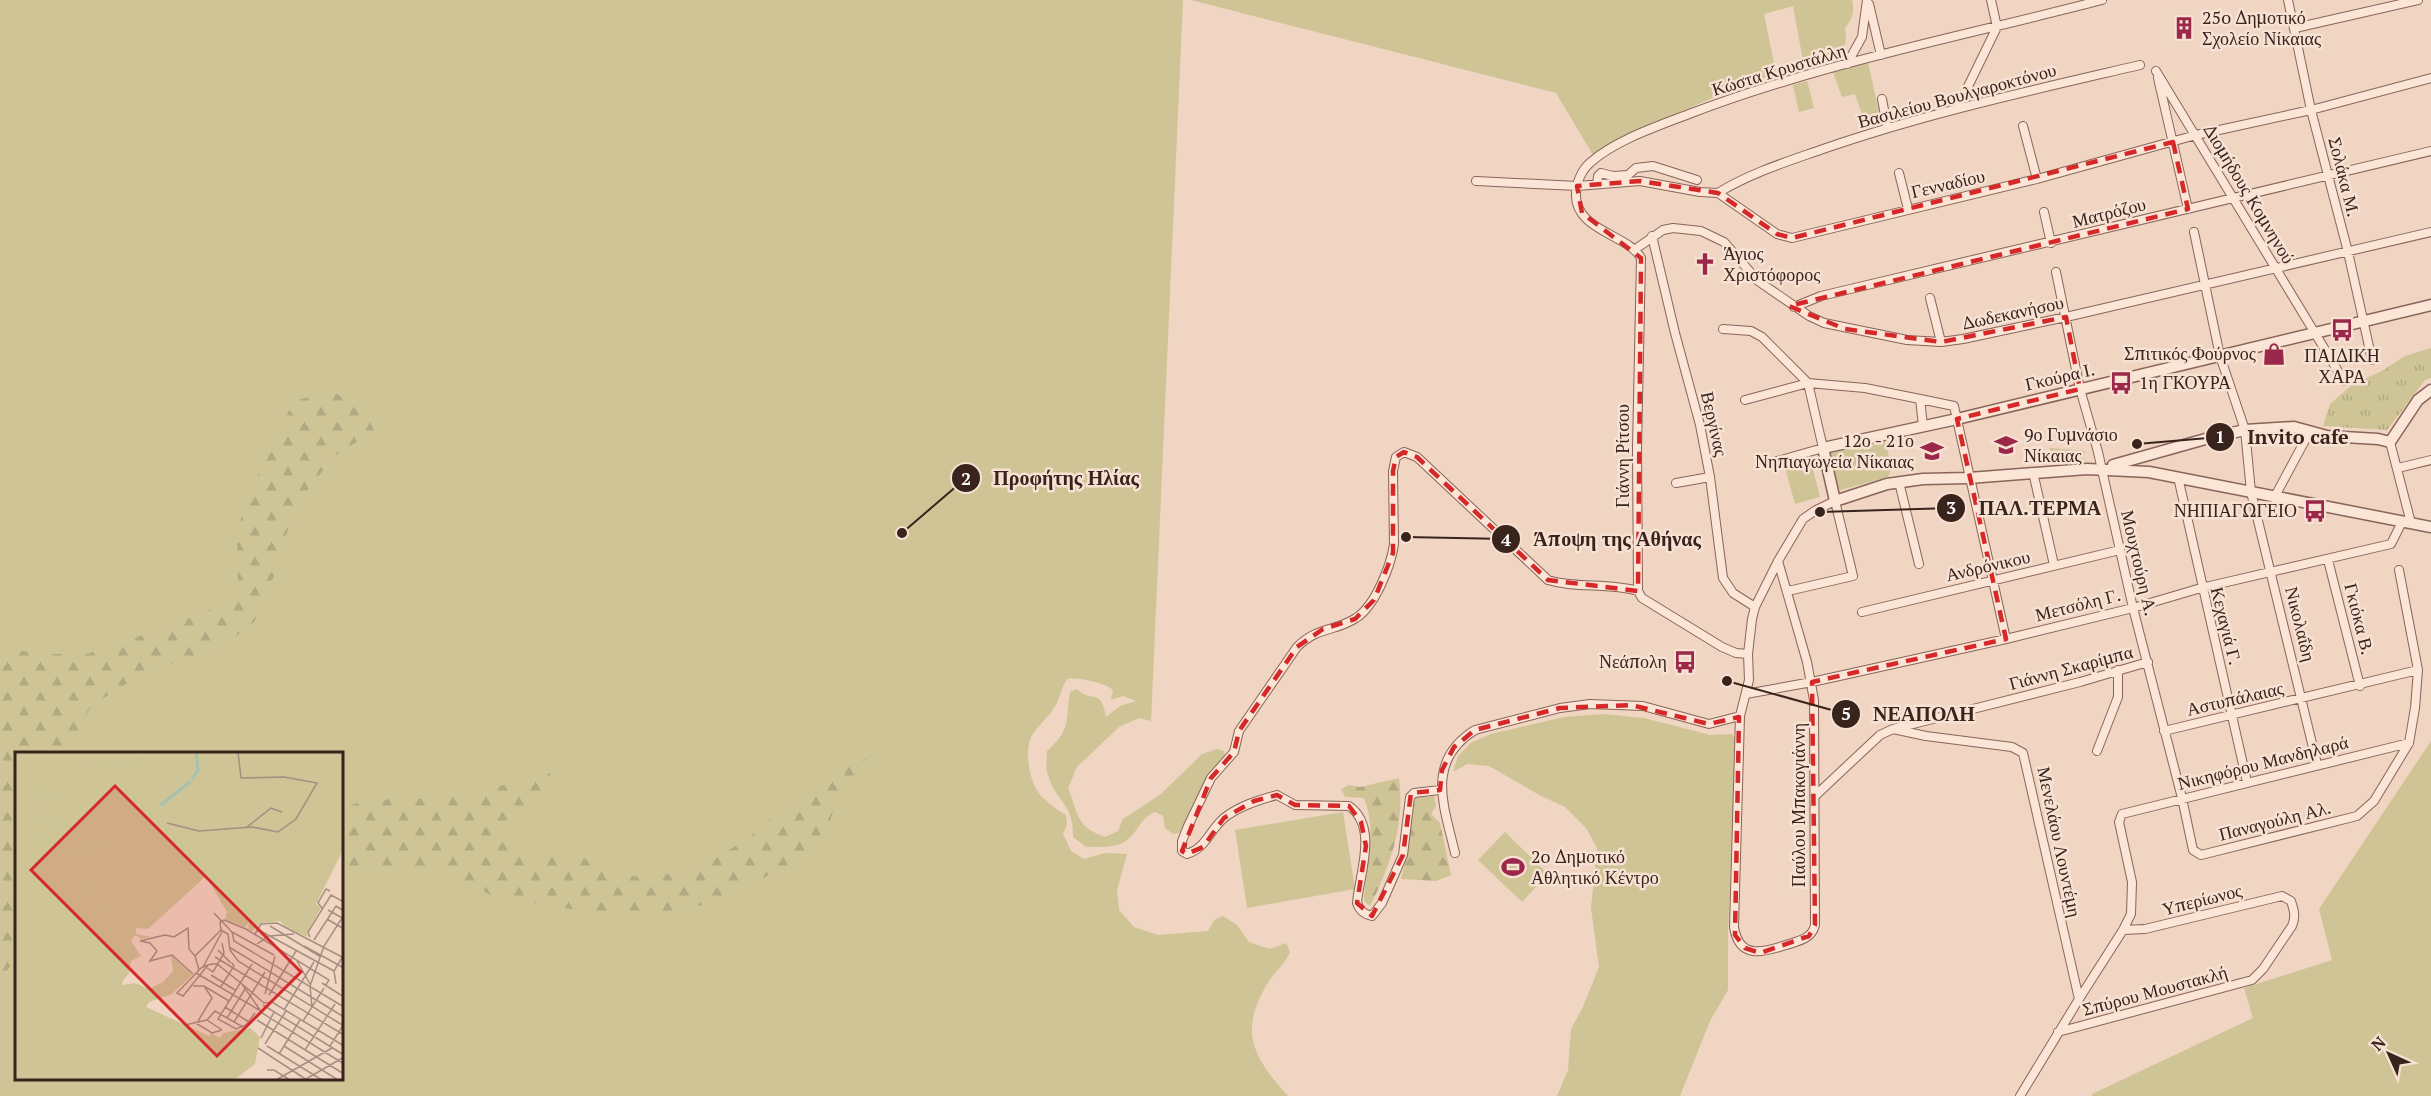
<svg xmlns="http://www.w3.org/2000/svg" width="2431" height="1096" viewBox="0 0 2431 1096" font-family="'PT Serif',serif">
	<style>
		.green { fill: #cec496; fill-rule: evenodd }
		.forest { fill: url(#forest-firs) }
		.park { fill: url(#park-tufts) }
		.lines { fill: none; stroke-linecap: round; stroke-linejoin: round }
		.minor-casing { stroke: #8a6459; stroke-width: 10 }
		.tertiary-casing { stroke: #8a6459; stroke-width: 13 }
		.minor { stroke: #fae5d6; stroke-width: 8 }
		.tertiary { stroke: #fae5d6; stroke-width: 10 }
		.marked { fill: none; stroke: #d62828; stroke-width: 4.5; stroke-dasharray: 12 8; stroke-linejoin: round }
		.labels { text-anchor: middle; stroke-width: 5; stroke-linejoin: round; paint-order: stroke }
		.poi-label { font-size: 18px; fill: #39231d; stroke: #f7e1d2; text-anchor: start }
		.street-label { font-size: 18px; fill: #39231d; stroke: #f7e1d2 }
		.inset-river { fill: none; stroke: #a5c2b1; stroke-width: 3 }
		.inset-road { fill: none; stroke: #a68e80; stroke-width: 1.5 }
		.view { fill: #d62828; fill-opacity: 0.15; stroke: #d62828; stroke-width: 3 }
		.inset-edge { fill: none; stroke: #39231d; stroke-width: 3 }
		.leader { fill: none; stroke: #39231d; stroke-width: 2 }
		.callout-dot { fill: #39231d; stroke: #f7e1d2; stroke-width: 2 }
		.mark-label { font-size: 18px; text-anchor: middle; font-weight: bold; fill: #fff }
		.callout-label { font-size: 20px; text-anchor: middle; font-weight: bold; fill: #39231d; stroke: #f7e1d2; stroke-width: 5; stroke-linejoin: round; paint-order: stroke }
	</style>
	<defs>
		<pattern id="forest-firs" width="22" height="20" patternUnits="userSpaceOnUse" patternTransform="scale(1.5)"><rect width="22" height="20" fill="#cec496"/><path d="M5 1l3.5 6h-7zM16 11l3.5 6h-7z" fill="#b2a881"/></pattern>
		<pattern id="park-tufts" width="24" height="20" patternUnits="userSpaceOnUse" patternTransform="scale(1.5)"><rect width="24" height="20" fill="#cec496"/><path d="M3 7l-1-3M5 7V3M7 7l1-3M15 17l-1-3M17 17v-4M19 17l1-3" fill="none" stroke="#b2a881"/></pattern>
	</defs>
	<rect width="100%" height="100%" fill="#efd5c2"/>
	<path class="green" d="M0,0h1183l-32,721 -12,-3 -20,9 -42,40 -9,21c11,27 7,38 37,49l13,-6 5,-12 38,-25 41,-40 15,-5 7,2 1,4 -39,77 -13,2 -8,-6 -2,-12 -8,-4c-14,4 -18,23 -31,30 -10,6 -27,5 -38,5l-13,-10c1,-35 -17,-34 -25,-62 -3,-7 -1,-16 -1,-24 25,-22 18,-30 23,-59l7,-3c16,16 23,-4 29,28l14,-11 16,-5 -13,-5 -12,4 2,-10c-8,-7 -35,-13 -46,-11 -6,9 -7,19 -13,29 -7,11 -17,18 -23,29 -6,14 -2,37 4,50 5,11 21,22 31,28l1,10 -4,9 8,17 13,8 21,-6 22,1 -10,36 2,20 15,17 24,8 50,-4 6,-11 9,-4 14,9 12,17 21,7 16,-6 4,9c-6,14 -14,18 -21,29 -31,50 -17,75 19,115h-1288zM16,754h326v326h-326z
		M1191,0h661c3,11 0,20 -7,28 6,30 -19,32 -41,38l-11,-60 -29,8 12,59c-63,24 -124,49 -183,82l-37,-62z
		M1868,62l13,60 -15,4 -11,-32 -13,3 -9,-25z
		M1807,81l7,27 -15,4 -6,-27z
		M1884,439l8,28 -4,10 -55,15 -6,-39z
		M1810,457l10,40 -25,7 -11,-40z
		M1603,714l41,4 66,17 22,-1 4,5 -8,193v58l-18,31 -30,75h-123l11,-26 3,-41 11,-20 17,-42 -8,-59 6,-60 -11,-20 -21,-21 -24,-11 -52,-30 -22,-2 -14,8 5,-16 14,-14 19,-8 73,-17z
		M2431,741v355h-339v-2l161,-76 -9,-30 88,-28 -13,-51z
		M1343,812l12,77 -108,19 -12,-78z
		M1505,832l43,42 -26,28 -44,-42z"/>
	<path class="forest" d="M332,391l34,21 8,19 -38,24 -41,50 -20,68 -21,49 -35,28 -73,21 -55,35 -19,36 12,12h-68v204l-16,22v-334l36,8h51l91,-31 44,-19 16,-18 -1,-57 27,-69 30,-59z
		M867,759l-26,31 -14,39 -27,29 -75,41 -64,17 -79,-5 -90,-15 -50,-29h-65l-35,5v-63c26,-14 57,-8 86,-11 42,-5 83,-14 123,-25l-31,50 -18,19 17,14 55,-4 31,18 38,8 56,-9 49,-31 82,-68z
		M1399,778c6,46 -8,86 -29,128l-6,-5c1,-35 14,-68 0,-103l-19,-1 -4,-8 8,-4 11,2z
		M1434,796l2,10 -5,8 9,9 11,52 -15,6 -35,-2 7,-29 5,-52z"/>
	<path class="park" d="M2431,348v30l-6,2 -38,50 -64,-4 7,-22 23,-20 29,-13 23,-15z
		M2050,448l35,3 -3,11 -35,2z"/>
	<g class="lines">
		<g class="minor-casing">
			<path id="minor" d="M2288,0l23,110 37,142 24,108
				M1869,4l12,51
				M2295,28l123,-28
				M1847,64l15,-27 5,-37
				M2156,71l188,310
				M2158,78l30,131
				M1882,99l5,27
				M1958,107l39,-80 -6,-27
				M2023,126l14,53
				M1899,173l9,36
				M1476,181l101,5 63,-5 60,11 18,1 59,41 15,4 245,-59 159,-44 115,-25 120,-32
				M1597,184l1,-8 3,-3 12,3 15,-1 8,-7 17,-2 44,14
				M1718,193c32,-20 71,-32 105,-44 104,-36 210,-59 317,-84
				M2044,212l7,31
				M2194,232l26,124 25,74 6,62 66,272
				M1652,236l23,97 25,92 10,52 13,101 10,15 22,14
				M1634,250l29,-20 10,-2 28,3 23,11 34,39 51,35 15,7 83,17 34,2 22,-3 103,-22 365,-85
				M2056,272l24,117 18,63 35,156 49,190 11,52 8,5 156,-39 17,-15 35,-58 6,-35 3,-38 -19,-100
				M1930,298l11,44
				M1794,307l27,-11 610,-145
				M1723,329l28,2 11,6 46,46 15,65 -56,16
				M1920,399l34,7 52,233
				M1745,400l63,-17 57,5 55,11 3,27
				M2390,442l21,81
				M2398,468l33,-8
				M2033,472l21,93
				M2178,477l69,305
				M1899,482l20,82
				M1676,483l34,-6
				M2274,498l35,-65
				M2328,560l32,126
				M1778,561l29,101 7,38 1,225c-3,14 -17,16 -29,20 -24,8 -47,14 -52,-18l6,-211 9,-36 -1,-26 4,-35 3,-12 23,-46 25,-42 13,-9 19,-9 18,75 -65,15
				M1862,612l258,-62
				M1748,654l-12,-1 -14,-6 -80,-49 -4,-7 -1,-143 4,-190c-12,-23 -67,-28 -65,-64 0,-11 6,-25 15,-32 25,-22 67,-36 98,-48 133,-51 275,-78 413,-114
				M1746,694l66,-12 194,-43 127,-31 68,-20 190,-44 11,-22
				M1893,729l33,7 86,11 11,6 56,246
				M2164,731l254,-61
				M2097,751l21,-54v-27
				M1440,790l-26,3 -4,4 -7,58 -21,48 -10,13c-8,-2 -12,-5 -15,-13 2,-28 22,-76 -8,-97l-54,-1 -18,-10c-19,5 -38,11 -53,23 -15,13 -18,30 -37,36l-5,-3v-10l6,-15 23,-48 23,-26 5,-21 58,-84c21,-21 38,-15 59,-29 19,-12 35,-52 38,-74l-1,-73 3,-14 8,-5 13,5 131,123c29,9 59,2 90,11
				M1815,796l65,-61 13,-6 187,-47 68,-20
				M1455,853c-11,-47 -30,-92 20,-123l85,-22 30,-4 53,2 66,18 31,-8
				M2058,1032l194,-52 11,-11 29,-43c4,-9 2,-16 -1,-25l-9,-5 -137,33 -22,1
				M2020,1096l59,-97 44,-69 8,-16 1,-32 -13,-60 3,-8 287,-71"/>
		</g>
		<g class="tertiary-casing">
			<path id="tertiary" d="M2431,305l-474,114 -134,29 12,53 52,-17 36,-5 46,-1 118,-9 62,3 282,55
				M2113,465l96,-27 36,-8 49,-3 33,9 51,3 12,3 28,-42 13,-10"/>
		</g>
		<use href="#minor" class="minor"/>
		<use href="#tertiary" class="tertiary"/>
	</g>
	<path class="marked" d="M2173,142l15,67 -399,97 56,23 96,13 125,-25 14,72 -123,30 49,220 -194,43 3,243 -6,11 -49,17 -15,-5 -10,-13 4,-218 -30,7 -78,-19 -71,3 -85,22 -21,17 -12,23 -2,20 -29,3 -8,62 -31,61 -15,-13 9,-57 -5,-24 -12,-16 -54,-1 -18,-10 -23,6 -30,17 -21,29 -16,7 -5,-3 29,-73 23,-26 5,-21 58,-84 26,-18 32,-10 19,-19 19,-47v-82l3,-14 8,-5 13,5 131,123 90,11 3,-333 -59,-45 -5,-27 63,-5 78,12 59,41 15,4z"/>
	<defs>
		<g id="building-bare" transform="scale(1.8)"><path d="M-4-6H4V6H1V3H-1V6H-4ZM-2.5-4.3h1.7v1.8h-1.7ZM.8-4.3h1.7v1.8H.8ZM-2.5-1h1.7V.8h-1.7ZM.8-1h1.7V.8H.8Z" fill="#9b274a" stroke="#f7e1d2" stroke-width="2.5" paint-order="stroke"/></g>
		<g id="church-bare" transform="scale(1.8)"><path d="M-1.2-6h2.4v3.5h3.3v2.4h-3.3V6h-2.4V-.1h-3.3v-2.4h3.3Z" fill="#9b274a" stroke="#f7e1d2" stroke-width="2.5" paint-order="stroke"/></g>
		<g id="bus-bare" transform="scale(1.8)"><path d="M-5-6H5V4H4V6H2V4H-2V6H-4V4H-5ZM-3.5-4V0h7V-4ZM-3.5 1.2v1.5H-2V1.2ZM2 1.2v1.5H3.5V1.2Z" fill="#9b274a" stroke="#f7e1d2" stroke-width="2.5" paint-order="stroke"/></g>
		<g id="shop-bare" transform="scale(1.8)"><path d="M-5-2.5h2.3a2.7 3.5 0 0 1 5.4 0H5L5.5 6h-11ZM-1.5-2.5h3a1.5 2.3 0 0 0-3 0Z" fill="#9b274a" stroke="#f7e1d2" stroke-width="2.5" paint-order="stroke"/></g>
		<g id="school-bare" transform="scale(1.8)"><path d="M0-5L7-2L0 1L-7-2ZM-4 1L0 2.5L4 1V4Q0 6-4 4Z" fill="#9b274a" stroke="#f7e1d2" stroke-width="2.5" paint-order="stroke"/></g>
		<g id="stadium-bare" transform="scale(1.8)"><path d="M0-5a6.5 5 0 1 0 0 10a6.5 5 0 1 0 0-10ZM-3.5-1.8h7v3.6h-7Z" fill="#9b274a" stroke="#f7e1d2" stroke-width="2.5" paint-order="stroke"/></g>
	</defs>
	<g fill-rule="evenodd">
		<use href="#building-bare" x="2184" y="28"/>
		<use href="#church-bare" x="1705" y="264"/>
		<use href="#bus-bare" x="2342" y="330"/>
		<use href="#shop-bare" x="2274" y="354"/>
		<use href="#bus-bare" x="2121" y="383"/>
		<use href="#school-bare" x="2006" y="445"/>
		<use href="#school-bare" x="1932" y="451"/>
		<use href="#bus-bare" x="2315" y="511"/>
		<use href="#bus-bare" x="1685" y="662"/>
		<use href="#stadium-bare" x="1513" y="867"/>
	</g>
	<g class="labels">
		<g class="poi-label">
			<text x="2202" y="24">25o Δημοτικό<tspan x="2202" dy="21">Σχολείο Νίκαιας</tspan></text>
			<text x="1723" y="260">Άγιος<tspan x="1723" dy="21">Χριστόφορος</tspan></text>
			<text x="2256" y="360" text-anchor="end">Σπιτικός Φούρνος</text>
			<text x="2342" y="362" text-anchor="middle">ΠΑΙΔΙΚΗ<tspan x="2342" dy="21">ΧΑΡΑ</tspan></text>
			<text x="2139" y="389">1η ΓΚΟΥΡΑ</text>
			<text x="2024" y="441">9ο Γυμνάσιο<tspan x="2024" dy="21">Νίκαιας</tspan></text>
			<text x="1914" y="447" text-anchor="end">12ο - 21ο<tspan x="1914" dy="21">Νηπιαγωγεία Νίκαιας</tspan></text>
			<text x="2297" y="517" text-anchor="end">ΝΗΠΙΑΓΩΓΕΙΟ</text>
			<text x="1667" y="668" text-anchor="end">Νεάπολη</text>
			<text x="1531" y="863">2o Δημοτικό<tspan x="1531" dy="21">Αθλητικό Κέντρο</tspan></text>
		</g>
		<g class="street-label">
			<text transform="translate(1779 70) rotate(-17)" y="6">Κώστα Κρυστάλλη</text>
			<text transform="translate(1957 96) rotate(-15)" y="6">Βασιλείου Βουλγαροκτόνου</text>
			<text transform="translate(2344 177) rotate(76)" y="6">Σολάκα Μ.</text>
			<text transform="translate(1948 184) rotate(-13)" y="6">Γενναδίου</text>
			<text transform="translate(2249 194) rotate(59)" y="6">Διομήδους Κομνηνού</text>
			<text transform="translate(2109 213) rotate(-14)" y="6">Ματρόζου</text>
			<text transform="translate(2013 313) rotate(-12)" y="6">Δωδεκανήσου</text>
			<text transform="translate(2060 377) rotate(-13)" y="6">Γκούρα Ι.</text>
			<text transform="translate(1714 424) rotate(77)" y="6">Βεργίνας</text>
			<text transform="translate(1623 456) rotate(-90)" y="6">Γιάννη Ρίτσου</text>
			<text transform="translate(2139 563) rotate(77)" y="6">Μουχτούρη Α.</text>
			<text transform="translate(1988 566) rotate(-13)" y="6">Ανδρόνικου</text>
			<text transform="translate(2078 605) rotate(-14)" y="6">Μετσόλη Γ.</text>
			<text transform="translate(2359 619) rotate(76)" y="6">Γκιόκα Β.</text>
			<text transform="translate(2300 624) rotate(76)" y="6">Νικολαΐδη</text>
			<text transform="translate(2226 626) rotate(76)" y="6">Κεχαγιά Γ.</text>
			<text transform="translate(2071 668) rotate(-15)" y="6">Γιάννη Σκαρίμπα</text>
			<text transform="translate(2235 699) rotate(-13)" y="6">Αστυπάλαιας</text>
			<text transform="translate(2263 763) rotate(-14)" y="6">Νικηφόρου Μανδηλαρά</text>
			<text transform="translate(1799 805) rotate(-90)" y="6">Παύλου Μπακογιάννη</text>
			<text transform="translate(2275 821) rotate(-14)" y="6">Παναγούλη Αλ.</text>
			<text transform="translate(2059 842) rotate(78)" y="6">Μενελάου Λουντέμη</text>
			<text transform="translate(2202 900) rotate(-14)" y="6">Υπερίωνος</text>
			<text transform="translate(2155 991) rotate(-15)" y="6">Σπύρου Μουστακλή</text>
		</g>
	</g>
	<g transform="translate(15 752)">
		<rect width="328" height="328" fill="#efd5c2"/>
		<path d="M0,0h328v98l-27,54 5,4 -14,24 1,5 -18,-7 1,-3 -3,2 -8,-8 -19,2 -9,8 -4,-2 1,-7 -4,5 -20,-7 2,-8 -21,-36 -58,53 -12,-1v6l15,3 -10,2 -6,-4 -4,6 10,15 -10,5 -2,12 -7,9 1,3 12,-2 14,6 14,-7 10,-11 -2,-16 21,20 -20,19 -23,8 -3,5 63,29 2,-3 9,5 3,-5 27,-5 10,9 -5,27 -21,16h-219z" fill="#cec496"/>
		<path d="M0,0h137l-24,13 -58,1 -17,8v20l-22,-3 -16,8zM24,50l5,4 1,11 12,1 7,8 -24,-5 -11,10 16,5 -12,5 22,-1 -8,-5 13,-6 12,13 14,7 21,-10 4,8 -24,6 -23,-5 7,18 -9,2 -15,-8 -22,2 -10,-15 4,-13 -4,-6 9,-6 9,1 3,-8 -8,-9zM62,121l21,14 -9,2 8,13 26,8 -12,3 -15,-7 -24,-29z" fill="#cec496"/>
		<path class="inset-river" d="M177,27l6,-9 -2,-18M146,53l30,-24"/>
		<path class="inset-road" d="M152,71l32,8 53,-4 26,5 18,-13 21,-36 -33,-6 -43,1 -3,-26M232,75l24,-19 11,4M307,156l-4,-5 8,-14 4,2M313,158l16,9M199,161l18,19 2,9 110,66M312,167l17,10M255,174l51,31M242,177l77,42M206,178l7,4 2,16 8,11 106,65M206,178l-1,-8 4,-2 22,9 83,51 -4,6M217,180l42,23M240,182l6,-10 16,-1 67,35M295,185l-2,-5 23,-37 13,7M299,188l22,-34 8,5M242,192l12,-8 25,-2M289,194l40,22M214,195l115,70M203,198l13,13M200,205l129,78M282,209l13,23M237,212l-34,55 18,10 10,-4 9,-12M193,213l-25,31 -6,-3 24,-25 2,-1 5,-2 4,-1h5l25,20 20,29 82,51M188,215l19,-35M192,216l6,4 11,-19 -2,-10M184,218l-4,-14 26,-26M181,221l63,37M178,222l-21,-19 -22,6 7,-10 -7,-8 -10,-2 25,-6 9,2 14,-9 1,21 6,7M196,223l24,15M307,231l22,14M227,232l22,19 8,-1 72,44M321,232l-2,-13 9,-15M178,234h11l25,15M205,236l14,-22 -2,-3M250,242l10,-38M254,243l27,-44M248,253l81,50M210,255l24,15M297,255l-2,-21 14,-40 20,-31M269,258l30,-48M212,266l18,-29M192,268l8,-9 28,16M192,268l15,10M242,268l87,54M183,269l14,-23 -8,-12M288,269l21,-33M179,270l18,11 10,-3M219,270l31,-50M170,273l22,-5M246,286l13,-26M250,292l21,-33M252,294l55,34M269,294l54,34M315,294l14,-22M243,296l49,32M290,298l30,-46M264,302l21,-34M252,318h7l16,10M291,327l38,-22M261,328l56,-32"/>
		<path class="view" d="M100,34l186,186 -84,84 -186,-186z"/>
		<rect width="328" height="328" class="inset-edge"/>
	</g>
	<path class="leader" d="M2137 444L2220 437M902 533L966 478M1820 512L1951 508M1406 537L1506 539M1727 681L1846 714"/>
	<g class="callout-dot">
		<circle cx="2137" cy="444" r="6"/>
		<circle cx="902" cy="533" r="6"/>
		<circle cx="1820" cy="512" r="6"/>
		<circle cx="1406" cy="537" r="6"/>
		<circle cx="1727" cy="681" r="6"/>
		<circle cx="2220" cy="437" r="15"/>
		<circle cx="966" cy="478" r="15"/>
		<circle cx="1951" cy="508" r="15"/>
		<circle cx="1506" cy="539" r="15"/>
		<circle cx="1846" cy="714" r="15"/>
	</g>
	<g class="mark-label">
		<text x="2220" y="443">1</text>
		<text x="966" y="485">2</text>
		<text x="1951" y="514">3</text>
		<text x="1506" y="546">4</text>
		<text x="1846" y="720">5</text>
	</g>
	<g class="callout-label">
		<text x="2298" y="444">Invito cafe</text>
		<text x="1066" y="485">Προφήτης Ηλίας</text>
		<text x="2040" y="515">ΠΑΛ.ΤΕΡΜΑ</text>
		<text x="1617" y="546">Άποψη της Αθήνας</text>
		<text x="1924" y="721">ΝΕΑΠΟΛΗ</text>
	</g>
	<g transform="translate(2389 1054) rotate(315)" stroke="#f7e1d2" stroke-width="4.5" paint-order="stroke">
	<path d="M0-4.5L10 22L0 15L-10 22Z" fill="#39231d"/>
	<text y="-9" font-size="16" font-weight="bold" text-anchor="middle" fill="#39231d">N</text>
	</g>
</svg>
